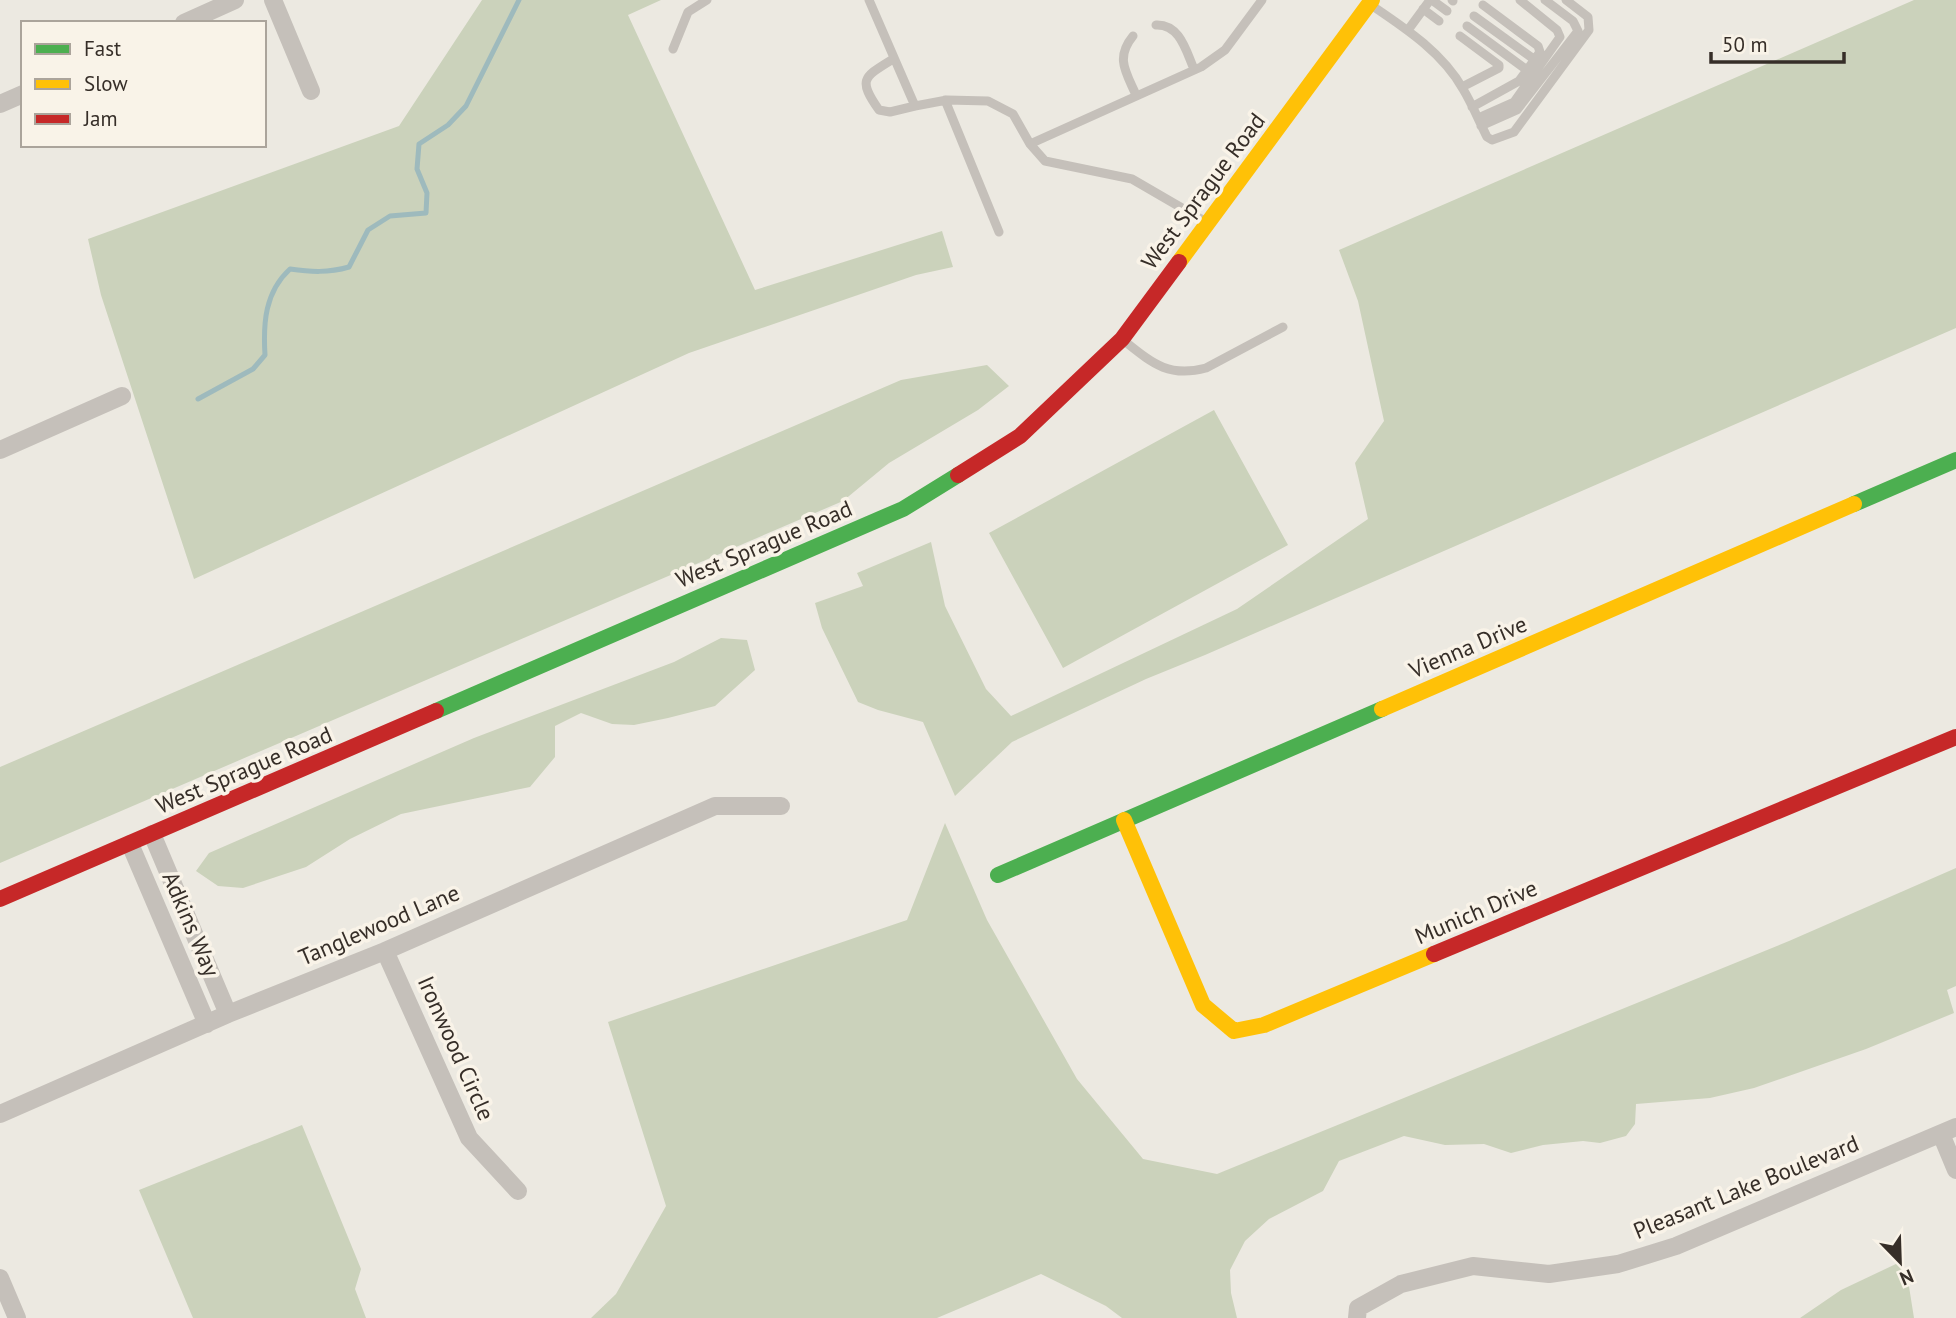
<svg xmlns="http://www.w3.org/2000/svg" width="1956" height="1318" viewBox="0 0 1956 1318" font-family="'PT Sans',sans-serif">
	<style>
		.green { fill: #cbd2bb }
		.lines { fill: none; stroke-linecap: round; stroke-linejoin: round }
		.stream { stroke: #9ebabd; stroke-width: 5 }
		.lane { stroke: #c5c0ba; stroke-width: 9 }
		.street { stroke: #c5c0ba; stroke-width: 18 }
		.fast { stroke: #4caf50; stroke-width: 16 }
		.slow { stroke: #ffc107; stroke-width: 16 }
		.jam { stroke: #c62828; stroke-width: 16 }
		.labels { text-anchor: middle; stroke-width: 7; stroke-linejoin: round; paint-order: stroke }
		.street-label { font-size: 23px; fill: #362e28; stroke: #f9f3e8 }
	</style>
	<rect width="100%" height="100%" fill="#ece9e1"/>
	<path class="green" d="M482,0h179l-33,15 127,275 187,-59 11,36 -37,8 -227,78 -495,226 -93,-284 -13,-56 311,-113z
		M1914,0h42v328l-751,327 -59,24 -134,63 -57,54 -32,-74 -45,-12 -20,-8 -36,-74 -7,-25 48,-17 -6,-13 74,-31 14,64 41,83 25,27 226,-107 131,-90 -13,-56 29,-42 -26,-120 -19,-51z
		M987,365l22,21 -31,24 -89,53 -46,38 -843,362v-96l901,-387z
		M1214,410l74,135 -225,123 -74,-135z
		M721,638l26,2 8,30 -40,36 -47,12 -34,7 -22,-1 -31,-11 -26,13v31l-25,30 -129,27 -51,25 -44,28 -63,21 -25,-2 -22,-15 13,-18 265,-115 200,-76z
		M945,823l42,97 90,159 66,80 74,15 572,-233 167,-73v118l-9,4 7,23 -88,36 -112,39 -44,10 -74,6 -1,20 -9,12 -26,7 -17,-2 -40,4 -32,8 -27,-9 -39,1 -41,-9 -65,25 -16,30 -54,28 -24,22 -15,29 1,23 6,25h-115l-16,-12 -65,-32 -104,44h-346l25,-24 50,-88 -58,-184 299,-102z
		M302,1125l59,144 -6,20 11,29h-173l-54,-128z
		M1898,1263l9,11 7,44h-114l41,-28z"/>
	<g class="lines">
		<path class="stream" d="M198,399l55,-30 12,-14c-2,-32 0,-63 25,-86 21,3 38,4 59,-2l19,-37 22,-14 36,-3 1,-20 -10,-24 2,-25 29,-19 18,-19 53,-106"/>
		<path class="lane" d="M869,0l46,106 32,-6 41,1 25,13 17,30 15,17 87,18 74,43
			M1432,0l15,11
			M1452,0l1,1
			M1371,5c34,23 71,47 92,84 9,15 16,32 24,48l5,3 22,-8 75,-102 -1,-13 -22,-17
			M1423,9l16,12
			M1474,16l61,44
			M1156,25c24,-1 30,26 38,44
			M1467,26l60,44
			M1408,30l22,-30
			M1133,36c-18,22 -7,36 3,59
			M1460,36l39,29v3l-37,19
			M673,49l15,-37 19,-12
			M893,59c-29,18 -36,20 -14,51l11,2 25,-6
			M945,100l54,132
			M1472,107l47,-26 21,-29 -2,-6 -55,-41
			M1478,118l36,-16 46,-65 -3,-7 -37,-30
			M1481,126l36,-16 61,-79 -5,-10 -28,-21
			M1030,144l171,-77 24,-17 37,-50
			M1123,340c29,23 45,38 83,28l77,-41"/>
		<path class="street" d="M273,0l38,91
			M184,23l51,-23
			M0,104l23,-10
			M0,450l122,-54
			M152,834l76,180
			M130,844l77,180
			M385,951l84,187 49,53
			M0,1114l228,-100 157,-63 330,-145h66
			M1941,1134l15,36
			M0,1278l17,40
			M1357,1318l1,-10 43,-24 72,-18 76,8 69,-10 58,-18 280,-119"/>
		<path class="fast" d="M1854,504l102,-44
			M436,711l467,-202 55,-34
			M998,875l384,-166"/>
		<path class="slow" d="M1179,262l193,-262
			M1382,709l472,-205
			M1124,820l79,185 31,26 30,-6 170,-71"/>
		<path class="jam" d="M958,475l62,-39 102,-97 57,-77
			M0,899l436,-188
			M1434,954l522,-217"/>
	</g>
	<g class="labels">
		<g class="street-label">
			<text transform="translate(1203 191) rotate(-53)" y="8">West Sprague Road</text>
			<text transform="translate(764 544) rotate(-23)" y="8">West Sprague Road</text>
			<text transform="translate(1468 647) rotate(-23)" y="8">Vienna Drive</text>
			<text transform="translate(244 770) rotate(-23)" y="8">West Sprague Road</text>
			<text transform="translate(1476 912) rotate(-23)" y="8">Munich Drive</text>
			<text transform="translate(191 924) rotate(67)" y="8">Adkins Way</text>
			<text transform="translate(379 925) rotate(-23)" y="8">Tanglewood Lane</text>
			<text transform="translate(456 1048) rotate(66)" y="8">Ironwood Circle</text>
			<text transform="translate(1746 1187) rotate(-22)" y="8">Pleasant Lake Boulevard</text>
		</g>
	</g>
	<rect x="21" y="21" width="245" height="126" fill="#f9f3e8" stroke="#aba49b" stroke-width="2"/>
	<rect x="35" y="44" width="35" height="10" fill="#4caf50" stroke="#aba49b" stroke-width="2"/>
	<text x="84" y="56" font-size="21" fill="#362e28">Fast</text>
	<rect x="35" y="79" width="35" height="10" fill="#ffc107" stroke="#aba49b" stroke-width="2"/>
	<text x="84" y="91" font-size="21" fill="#362e28">Slow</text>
	<rect x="35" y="114" width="35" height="10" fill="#c62828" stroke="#aba49b" stroke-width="2"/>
	<text x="84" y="126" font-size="21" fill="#362e28">Jam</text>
	<g transform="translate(1900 1262) rotate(157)" stroke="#f9f3e8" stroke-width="5" paint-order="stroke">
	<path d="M0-5L12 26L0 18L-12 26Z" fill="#362e28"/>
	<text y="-10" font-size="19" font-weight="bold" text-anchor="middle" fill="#362e28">N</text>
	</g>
	<path d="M1711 52v10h133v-10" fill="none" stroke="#362e28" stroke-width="3.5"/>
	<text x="1722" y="52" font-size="21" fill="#362e28" stroke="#f9f3e8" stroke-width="5" paint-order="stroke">50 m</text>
</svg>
